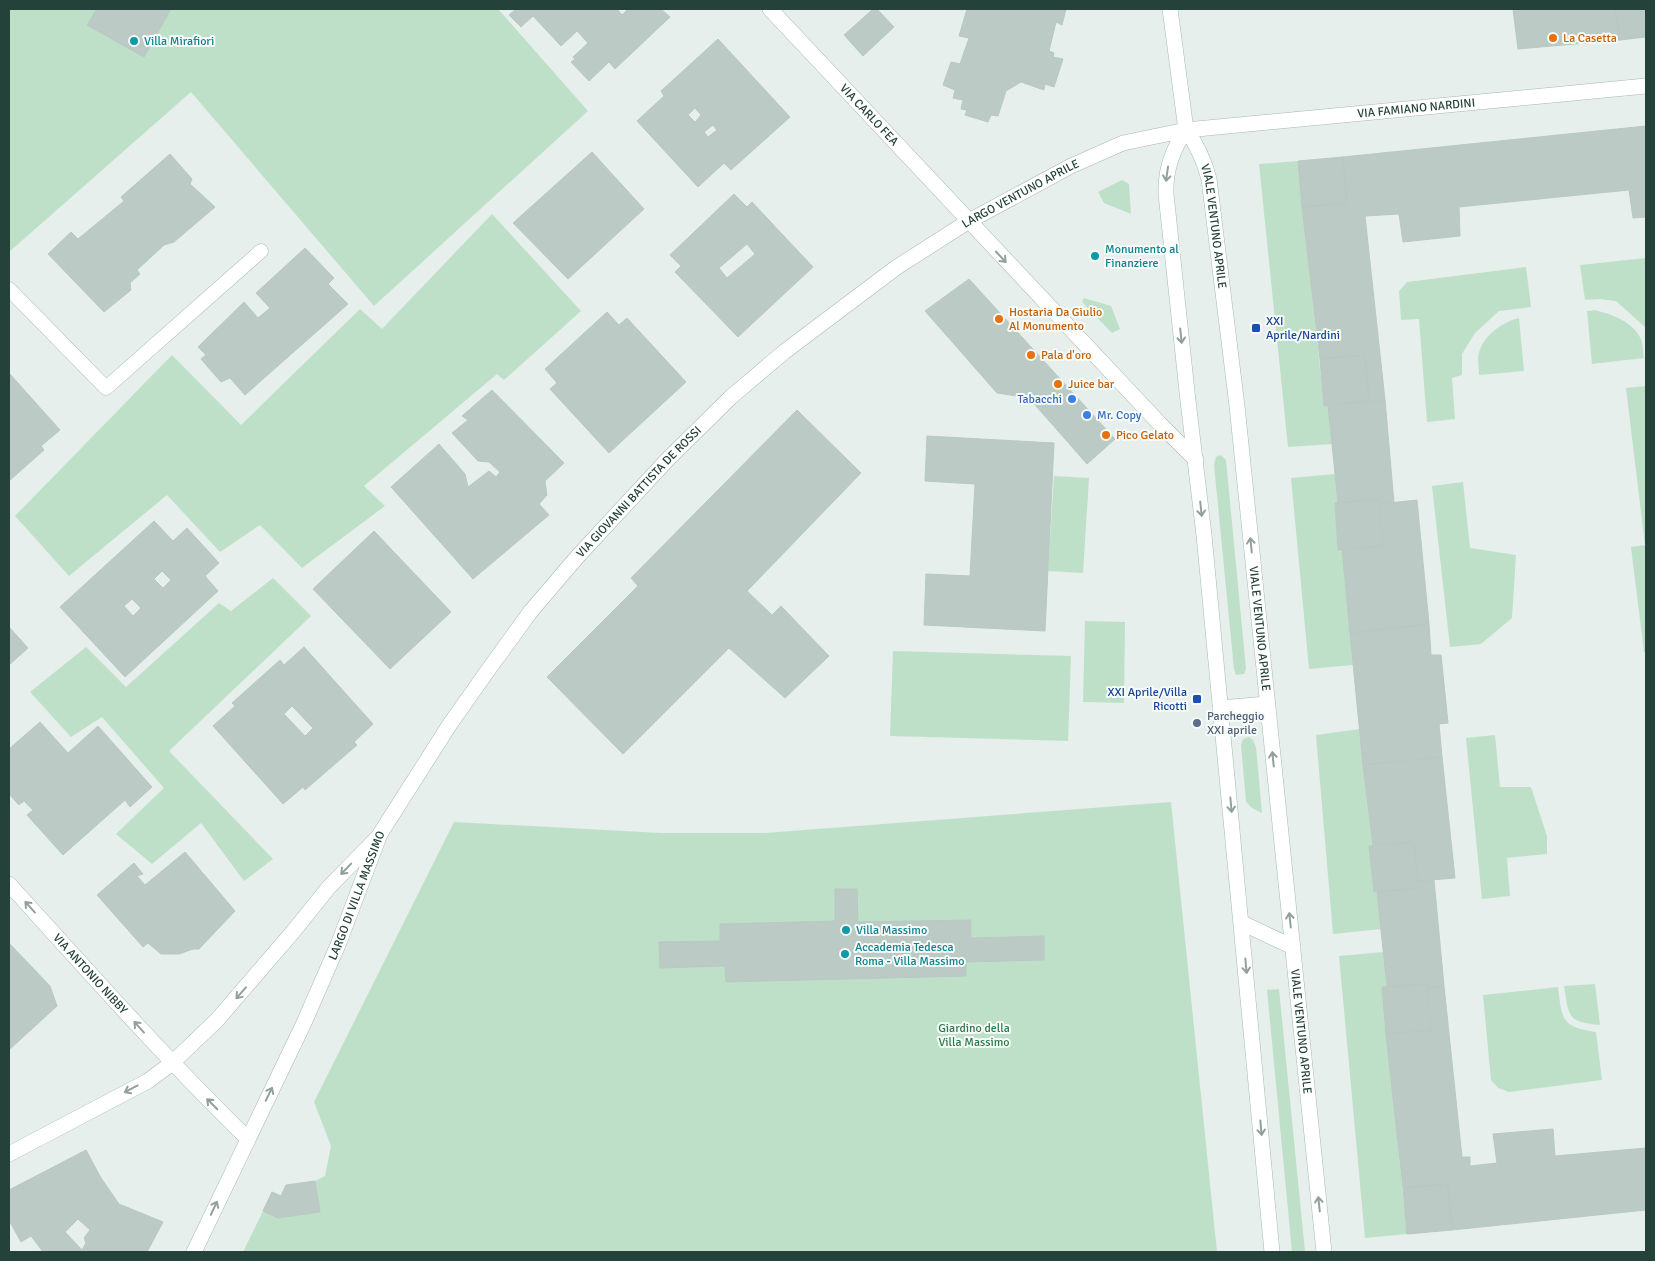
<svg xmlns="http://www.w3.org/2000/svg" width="1655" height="1261" viewBox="0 0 1655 1261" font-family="Signika,sans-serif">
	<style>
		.green { fill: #bfe0c8 }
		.building { fill: #bbcac4; stroke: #b8c9c2; fill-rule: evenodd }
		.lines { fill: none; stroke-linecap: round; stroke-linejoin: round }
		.lane-casing { stroke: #a8b8b2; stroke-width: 15 }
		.street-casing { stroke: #a8b8b2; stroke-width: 16 }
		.secondary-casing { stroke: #a4bbb3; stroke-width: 16 }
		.lane { stroke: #fff; stroke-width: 14 }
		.street { stroke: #fff; stroke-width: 15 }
		.secondary { stroke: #fff; stroke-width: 15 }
		.oneway { stroke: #92a09c }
		.food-dot { fill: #e8710a; stroke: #f7fbf9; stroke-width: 2 }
		.culture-dot { fill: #0f9aa8; stroke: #f7fbf9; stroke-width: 2 }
		.transit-dot { fill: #1a4fb4; stroke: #f7fbf9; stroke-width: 2 }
		.shop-dot { fill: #3f7fe0; stroke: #f7fbf9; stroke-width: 2 }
		.service-dot { fill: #5c6f8a; stroke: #f7fbf9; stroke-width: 2 }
		.labels { text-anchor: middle; stroke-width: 4; stroke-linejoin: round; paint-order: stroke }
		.food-label { font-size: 12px; fill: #c56008; stroke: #f7fbf9; text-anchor: start }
		.culture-label { font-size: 12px; fill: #0d838f; stroke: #f7fbf9; text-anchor: start }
		.street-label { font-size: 12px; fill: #24423a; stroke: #f7fbf9 }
		.transit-label { font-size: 12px; fill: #164399; stroke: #f7fbf9; text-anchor: start }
		.shop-label { font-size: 12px; fill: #366cbe; stroke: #f7fbf9; text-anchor: end }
		.service-label { font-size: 12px; fill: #4e5e75; stroke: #f7fbf9; text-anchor: start }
		.park-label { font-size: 12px; fill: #2d7a4b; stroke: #f7fbf9 }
	</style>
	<rect width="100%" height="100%" fill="#e6efeb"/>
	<path class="green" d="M9,9h489l90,102 -214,195 -183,-214 -182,160z
		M1298,161l26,244h4l4,39 -44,3 -29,-283z
		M1122,180l7,4 2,30 -27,-11 -6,-11z
		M492,214l89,97 -77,69 -7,-6 -133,112 21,20 -83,62 -42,-43 -40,27 -53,-57 -98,81 -54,-60 157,-161 69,70 119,-116 22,20z
		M1646,258v70l-30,-27 -17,-2 -14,1 -5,-35z
		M1526,267l5,40 -32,4 -24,22 -13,21v21l-10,3 3,41 -28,3 -8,-103 -18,1 -2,-29 8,-9z
		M1084,298l27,8 9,23 -8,4 -28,-29 -2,-3z
		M1595,310c18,5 37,11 46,29 2,5 2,14 3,19l-52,6 -5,-53z
		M1519,318l5,53 -45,4c0,-6 -1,-11 -1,-17 2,-20 23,-36 41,-40z
		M1646,386v266h-2l-13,-105 14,-2 -19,-157z
		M1221,455l5,5 20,209 -2,5 -8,1 -2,-6 -20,-204 2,-8z
		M1335,474l3,29 -3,1 3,45h4l11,116 -44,4 -18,-191z
		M1054,476l35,2 -6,95 -35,-2z
		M1463,482l7,66 46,7 -4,63 -31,26 -31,3 -18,-161z
		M273,578l38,38 -142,135 104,108 -29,22 -43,-58 -49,41 -36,-30 48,-46 -62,-71 -31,20 -41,-45 56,-45 40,40 93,-84 12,8z
		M1085,621l40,1 -1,81 -41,-1z
		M893,651l178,5 -3,85 -178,-5z
		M1360,729l13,116 -4,1 5,46h3l4,37 -48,5 -17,-199z
		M1495,735l5,52h31l16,49v18l-40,4 3,38 -28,3 -16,-161z
		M1249,737l4,3 3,7 6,66 -10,-5 -6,-6 -5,-57 2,-6z
		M1171,802l46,450h-974l20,-41 15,7 42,-6 -5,-31 10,-5 6,-30 -17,-44 140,-280 207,11h104z
		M1383,952l4,35 -5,1 25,246 -42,4 -26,-282z
		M1595,984l5,41c-33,-3 -31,-8 -36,-39z
		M1558,987c4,32 3,40 38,45l6,48 -93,12 -11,-4 -7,-8 -8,-85z
		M1279,989l26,263h-13l-25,-262z"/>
	<path class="building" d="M97,9h74l-27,48 -57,-32z
		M516,9h101l5,6 6,-6h33l9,8 -55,52 -6,-7 -20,19 -18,-19 4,-3 -2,-2 15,-14 -11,-12 -16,15 -28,-30 -12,11 -12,-12z
		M873,9h4l17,18 -31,29 -19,-21z
		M967,9h99l-4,16 -6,-3 -7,29 5,2 -1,4 10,2 -9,28 -9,-3 -1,6 -23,-8 -15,9 -8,25 -7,-1 -3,7 -23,-7 2,-5 -6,-1 2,-9 -10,-2 2,-8 -12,-5 8,-23 9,2 9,-26 -10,-2z
		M1513,9h102l5,31 -102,9z
		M1615,9h31v28l-26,3z
		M718,39l72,78 -59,53 -7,-7 -26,24 -61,-66 27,-25 -3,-5zM695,108l6,7 -6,7 -7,-7zM713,125l4,5 -9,7 -4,-5z
		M1646,126v91l-13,1 -4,-28 -170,17 1,29 -57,6 -4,-28 -34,2 20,184 -16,1 -4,-46 -45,4 -18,-152 45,-4 -4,-46z
		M592,152l52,57 -76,70 -55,-56z
		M170,154l22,25 -2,5 25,23 -41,35 -10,3 -27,25 3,4 -10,9 1,7 -27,22 -56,-58 23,-22 7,7 46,-38 -3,-4z
		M1343,157l4,46 -45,4 -4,-46z
		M734,194l13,13 5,-5 61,65 -75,70 -63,-65 6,-6 -11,-11zM747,244l8,10 -28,24 -8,-10z
		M305,248l29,30 -6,6 20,20 -103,91 -15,-17 -9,4 -20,-23 5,-4 -8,-8 46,-45 14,16 12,-10 -14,-15z
		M969,279l146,160 -28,25 -58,-66 -32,-5 -72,-82z
		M607,312l12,13 8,-7 59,64 -77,71 -59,-64 7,-6 -12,-14z
		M1365,355l4,46 -45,5 -4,-47z
		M9,373l51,57 -19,16 3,4 -35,31z
		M492,390l72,73 -19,18 2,14 -8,9 10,11 -76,64 -82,-92 48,-43 26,30 3,13 21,-16 7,6 4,-5 -11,-10 -11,-1 -26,-28 16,-13 -6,-4z
		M1385,400l9,103 -14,1 -1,-5 -41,4 -10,-98z
		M797,410l64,63 -114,118 25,24 9,-9 48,50 -44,42 -56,-50 -106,106 -76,-77 91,-91 -7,-8z
		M927,436l127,7 -9,188 -121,-6 2,-51 44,2 5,-92 -50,-3z
		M1379,499l4,47 -45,4 -3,-47z
		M1417,500l12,124 -79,9 -8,-84 41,-3 -3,-42z
		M154,521l19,20 14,-13 32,35 -14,13 13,15 -93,86 -65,-70zM162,571l9,9 -8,8 -9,-9zM132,599l9,9 -8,8 -9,-10z
		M374,531l77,81 -61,57 -77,-80z
		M1429,624l2,31h10l7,68 -9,1 3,33 -79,8 -13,-132z
		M9,627l19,21 -19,17z
		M304,647l69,77 -19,18 3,3 -52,45 -2,-3 -20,17 -70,-78 22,-20 -3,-3 48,-43 4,5zM292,706l21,22 -8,8 -21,-22z
		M40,722l28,31 30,-27 54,61 -22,20 -5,-7 -62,55 -36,-40 6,-5 -9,-9 -5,4 -10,-11v-45z
		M1442,757l13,121 -37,3 -4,-39 -41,3 -10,-80z
		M1414,842l4,46 -44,4 -5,-46z
		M185,852l50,59 -36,38h-6l-14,5h-18l-13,-11 -5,4 -46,-52 37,-32 9,11 -6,2 8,9z
		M1434,880l10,106 -17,2v-4l-40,3 -10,-95 41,-4v-7z
		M835,889h22l1,33 113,-2v18l73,-2v24l-78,2v14l-240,6 -1,-16 -65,2 -1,-26 61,-1v-17l115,-3z
		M9,943l41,43 7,20 -48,44z
		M1427,984l4,46 -45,4 -4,-47z
		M1444,986l18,171h8v9l27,-3 -4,-29 60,-5 2,27 91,-8v62l-194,20 -4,-46 -45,4 -17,-154 45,-4 -4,-42z
		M86,1150l15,28 18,26 44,18 -16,30h-104l-12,-16 -10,6 -12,-22v-30zM78,1219l12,11 -6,8 2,5 -4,7 -17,-18z
		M315,1181l5,31 -42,6 -15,-7 9,-19 9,4 5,-11z
		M1448,1184l4,46 -45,4 -4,-46z"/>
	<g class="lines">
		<g class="lane-casing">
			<path id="lane" d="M9,289l97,99 155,-137"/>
		</g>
		<g class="street-casing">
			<g id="street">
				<path id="s1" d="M770,9l390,415 36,36"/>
				<path d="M1220,708l47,-4"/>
				<path id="s2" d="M9,884c78,86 155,173 238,254"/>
				<path d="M1242,923l51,24"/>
				<path d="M9,1154l139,-73 24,-18 45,-43 75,-87 37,-46 47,-48"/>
				<path id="s3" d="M194,1252l109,-227 35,-80 42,-111 70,-110 41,-58 40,-55 47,-55 90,-97 63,-62 53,-45 113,-85 72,-46 102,-55 52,-23 63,-13 460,-44"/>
			</g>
		</g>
		<g class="secondary-casing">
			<g id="secondary">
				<path id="s4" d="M1170,9l16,121c12,16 18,30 23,49l28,227 87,846"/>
				<path d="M1186,130c-14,20 -21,40 -20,64l22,207 16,134 68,717"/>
			</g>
		</g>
		<use href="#lane" class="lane"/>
		<use href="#street" class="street"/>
		<use href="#secondary" class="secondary"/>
	</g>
	<defs><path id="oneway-shaft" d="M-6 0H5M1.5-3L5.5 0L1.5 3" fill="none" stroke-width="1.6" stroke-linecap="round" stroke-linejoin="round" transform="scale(1.25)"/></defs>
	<g class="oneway">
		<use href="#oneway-shaft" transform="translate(1167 174) rotate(98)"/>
		<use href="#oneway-shaft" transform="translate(1001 257) rotate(47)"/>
		<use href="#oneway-shaft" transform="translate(1181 336) rotate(84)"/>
		<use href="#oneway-shaft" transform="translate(1201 509) rotate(84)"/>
		<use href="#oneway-shaft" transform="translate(1251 545) rotate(-96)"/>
		<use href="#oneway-shaft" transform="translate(1273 759) rotate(-96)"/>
		<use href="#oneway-shaft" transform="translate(1231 805) rotate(85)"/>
		<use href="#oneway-shaft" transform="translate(346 869) rotate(134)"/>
		<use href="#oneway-shaft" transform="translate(30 907) rotate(-132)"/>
		<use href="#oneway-shaft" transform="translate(1290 920) rotate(-96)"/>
		<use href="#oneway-shaft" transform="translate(1246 966) rotate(85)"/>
		<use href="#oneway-shaft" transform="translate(241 993) rotate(131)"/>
		<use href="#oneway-shaft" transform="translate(139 1027) rotate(-132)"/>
		<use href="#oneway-shaft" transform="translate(131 1089) rotate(152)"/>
		<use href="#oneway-shaft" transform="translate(269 1094) rotate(-64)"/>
		<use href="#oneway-shaft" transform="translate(212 1104) rotate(-135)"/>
		<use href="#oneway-shaft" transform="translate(1261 1128) rotate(85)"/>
		<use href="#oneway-shaft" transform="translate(1319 1204) rotate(-96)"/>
		<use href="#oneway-shaft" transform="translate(214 1208) rotate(-65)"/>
	</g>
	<g class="food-dot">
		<circle cx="1553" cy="38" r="5"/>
		<circle cx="999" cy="319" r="5"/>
		<circle cx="1031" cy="355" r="5"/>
		<circle cx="1058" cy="384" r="5"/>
		<circle cx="1106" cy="435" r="5"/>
	</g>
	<g class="culture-dot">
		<circle cx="134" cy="41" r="5"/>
		<circle cx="1095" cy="256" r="5"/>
		<circle cx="846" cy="930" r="5"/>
		<circle cx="845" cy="954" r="5"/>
	</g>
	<g class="transit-dot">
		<rect x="1251" y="323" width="10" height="10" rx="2.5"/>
		<rect x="1192" y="694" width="10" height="10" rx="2.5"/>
	</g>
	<g class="shop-dot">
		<circle cx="1072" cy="399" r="5"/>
		<circle cx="1087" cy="415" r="5"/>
	</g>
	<circle class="service-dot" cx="1197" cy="723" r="5"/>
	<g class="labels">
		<g class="food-label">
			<text x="1563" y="42">La Casetta</text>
			<text x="1009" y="316">Hostaria Da Giulio<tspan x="1009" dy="14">Al Monumento</tspan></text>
			<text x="1041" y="359">Pala d'oro</text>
			<text x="1068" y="388">Juice bar</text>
			<text x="1116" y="439">Pico Gelato</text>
		</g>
		<g class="culture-label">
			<text x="144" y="45">Villa Mirafiori</text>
			<text x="1105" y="253">Monumento al<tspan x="1105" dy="14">Finanziere</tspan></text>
			<text x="856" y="934">Villa Massimo</text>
			<text x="855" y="951">Accademia Tedesca<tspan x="855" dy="14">Roma - Villa Massimo</tspan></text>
		</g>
		<g class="street-label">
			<text dy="4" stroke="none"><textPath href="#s3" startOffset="1785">VIA FAMIANO NARDINI</textPath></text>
			<text dy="4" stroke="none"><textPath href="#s1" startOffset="145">VIA CARLO FEA</textPath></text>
			<text dy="4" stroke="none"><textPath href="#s3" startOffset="1375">LARGO VENTUNO APRILE</textPath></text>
			<text dy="4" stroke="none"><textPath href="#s4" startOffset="224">VIALE VENTUNO APRILE</textPath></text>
			<text dy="4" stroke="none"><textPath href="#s3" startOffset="888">VIA GIOVANNI BATTISTA DE ROSSI</textPath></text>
			<text dy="4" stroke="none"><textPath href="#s4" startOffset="629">VIALE VENTUNO APRILE</textPath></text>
			<text dy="4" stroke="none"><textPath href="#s3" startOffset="392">LARGO DI VILLA MASSIMO</textPath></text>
			<text dy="4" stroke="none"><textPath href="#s2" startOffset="121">VIA ANTONIO NIBBY</textPath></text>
			<text dy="4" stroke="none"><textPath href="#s4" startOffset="1034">VIALE VENTUNO APRILE</textPath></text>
		</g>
		<g class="transit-label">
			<text x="1266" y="325">XXI<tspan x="1266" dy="14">Aprile/Nardini</tspan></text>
			<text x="1187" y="696" text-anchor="end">XXI Aprile/Villa<tspan x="1187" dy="14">Ricotti</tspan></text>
		</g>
		<g class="shop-label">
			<text x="1062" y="403">Tabacchi</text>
			<text x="1097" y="419" text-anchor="start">Mr. Copy</text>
		</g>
		<g class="service-label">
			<text x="1207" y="720">Parcheggio<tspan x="1207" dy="14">XXI aprile</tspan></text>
		</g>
		<g class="park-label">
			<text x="974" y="1032">Giardino della<tspan x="974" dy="14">Villa Massimo</tspan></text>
		</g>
	</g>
	<rect width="1655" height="1261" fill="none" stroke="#24423a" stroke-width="20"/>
</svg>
